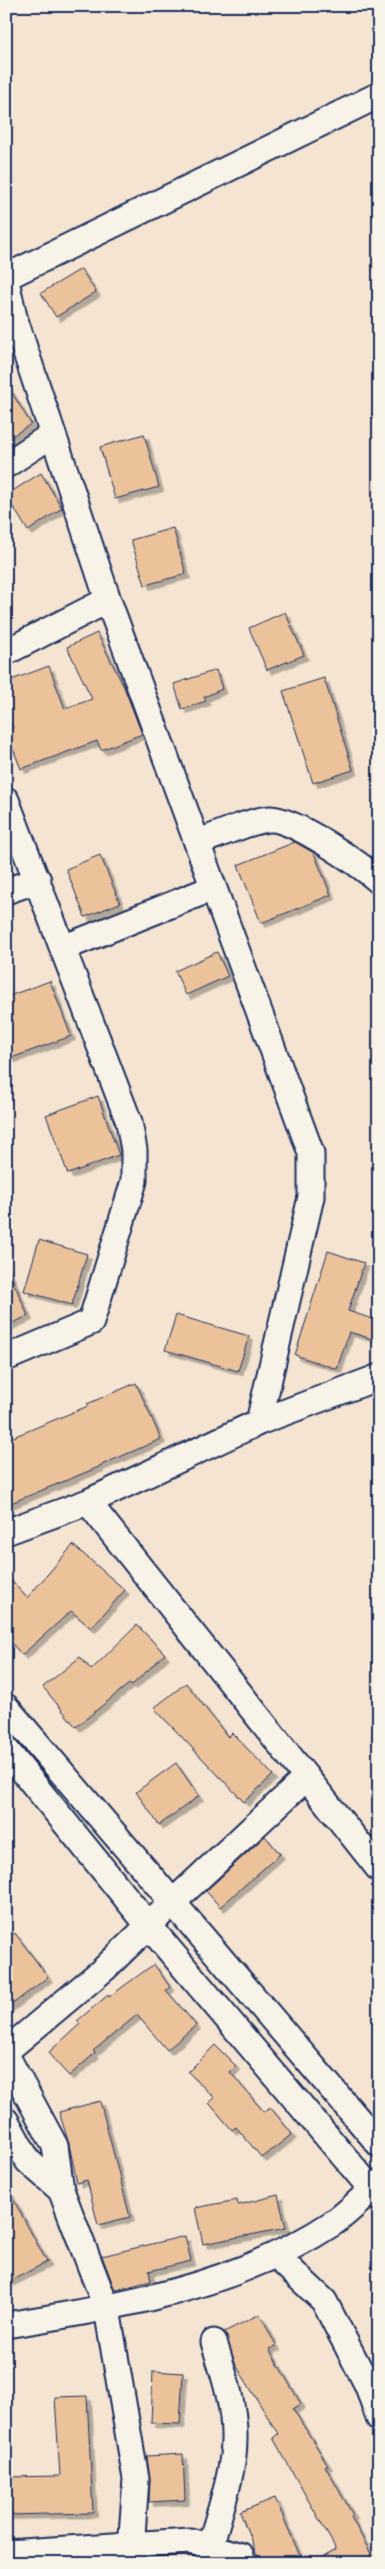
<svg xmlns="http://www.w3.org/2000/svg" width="385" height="2569" viewBox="0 0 385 2569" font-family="Mali,sans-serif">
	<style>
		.building { fill: #ecc29b; stroke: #1b2f5e; filter: url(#shadow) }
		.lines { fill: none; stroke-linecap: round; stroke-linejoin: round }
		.minor-casing { stroke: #1b2f5e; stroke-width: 29 }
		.minor { stroke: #f7f3e8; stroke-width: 25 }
	</style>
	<defs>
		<filter id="shadow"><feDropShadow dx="4.5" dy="4.5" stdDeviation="0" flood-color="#0004"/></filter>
	</defs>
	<rect width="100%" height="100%" fill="#f4e4d1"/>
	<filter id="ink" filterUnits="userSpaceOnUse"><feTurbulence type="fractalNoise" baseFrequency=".02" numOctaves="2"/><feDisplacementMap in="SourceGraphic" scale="10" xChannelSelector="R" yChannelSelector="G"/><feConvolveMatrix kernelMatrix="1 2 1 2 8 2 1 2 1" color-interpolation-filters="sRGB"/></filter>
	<g filter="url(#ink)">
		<path class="building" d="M81,269l15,23 -40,25 -15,-24z
			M6,383l25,41 -25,16z
			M144,434l15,53 -44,12 -15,-52z
			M41,473l21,35 -34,23 -22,-36z
			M173,528l13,46 -41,11 -14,-45z
			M285,612l19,43 -37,15 -18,-42z
			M97,633l27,54 18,47 -41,16 -4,-9 -76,28 -15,-38 7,-3 -7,-18v-28l43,-16 16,43 27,-10 -25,-52z
			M216,670l6,19 -18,8 2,4 -24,8 -8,-25z
			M324,678l29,92 -40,13 -30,-92z
			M295,842l19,11 17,42 -70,28 -23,-58z
			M100,855l20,48 -35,14 -19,-48z
			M217,952l11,24 -42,19 -11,-24z
			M50,981l21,55 -65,24v-63z
			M98,1096l21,59 -51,19 -22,-59z
			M39,1240l48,14 -15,51 -48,-14z
			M328,1251l36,12 -16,48 31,10v20l-30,-9 -12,37 -42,-14z
			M6,1264l22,52 -22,10z
			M176,1315l73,21 -11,35 -73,-21z
			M136,1383l25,56 -62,27v1l-93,38v-65l82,-34 -1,-2z
			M73,1545l52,45 -34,38 -20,-17 -49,44 -16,-18v-62l21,23z
			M137,1625l28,29 -33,31 -2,-2 -54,44 -33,-40 37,-30 11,13z
			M186,1683l42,54 4,-4 41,42 -29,27 -90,-94z
			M176,1763l23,33 -40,29 -23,-33z
			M265,1836l15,18 -60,53 -14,-16z
			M15,1933l33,44 -42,32v-69z
			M154,1964l16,23 -4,3 30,35 -29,25 -30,-35 -44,36 2,2 -26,23 -21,-23 32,-29 -3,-3 31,-26 1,2z
			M215,2045l21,21 -6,6 34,40 6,-5 22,27 -30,24 -26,-31 -4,3 -23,-27 6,-5 -27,-26z
			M100,2101l30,116 -32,8 -11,-45 -10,3 -8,-39 -10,-32z
			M6,2186l41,76 -41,21z
			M278,2195l8,33 -83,16 -8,-36 42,-8 1,5z
			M185,2236l6,25 -42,10 2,10 -36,9 -13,-34z
			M260,2314l16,32 -7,3 32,55 -8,5 35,56 -3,1 28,49 -2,2 25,46h-65l25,-14 -63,-111 5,-4 -42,-69 -12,-33z
			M153,2371l30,2 -3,51 -29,-1z
			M87,2396l6,117 -87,2v-38l54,-1 -5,-79z
			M183,2454l2,46 -36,2 1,-22 -3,-24z
			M275,2498l28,65h-43l-20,-51z"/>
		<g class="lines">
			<g class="minor-casing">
				<path id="minor" d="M6,277l373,-182
					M6,281l8,36 94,283 203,553v44l-52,225
					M6,465l47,-31
					M6,652l102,-52
					M6,800l123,322 5,28v31l-43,141 -85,36
					M197,843c19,-7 54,-23 73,-24 23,-1 91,46 109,62
					M6,891l32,-11
					M63,948l150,-60
					M88,1502l291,367
					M6,1532l82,-30 171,-80 120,-45
					M6,1707l373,437
					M6,1750l143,176 230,272
					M6,2051l98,-82 69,-67 133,-124
					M6,2055l49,91 6,44 46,119 29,170 -6,84
					M6,2121l22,40 33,29
					M275,2255l49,46 44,85 11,32
					M6,2325c110,-17 232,-39 327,-102 16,-11 31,-27 46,-40
					M210,2547c9,-35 25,-75 24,-112 0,-32 -11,-63 -20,-93
					M6,2553l184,-12 51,15 2,7"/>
			</g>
			<use href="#minor" class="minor"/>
		</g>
	</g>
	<rect width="385" height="2569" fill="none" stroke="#f7f3e8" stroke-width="25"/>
	<rect x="12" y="12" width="360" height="2544" fill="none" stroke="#1b2f5e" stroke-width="2" filter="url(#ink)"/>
</svg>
